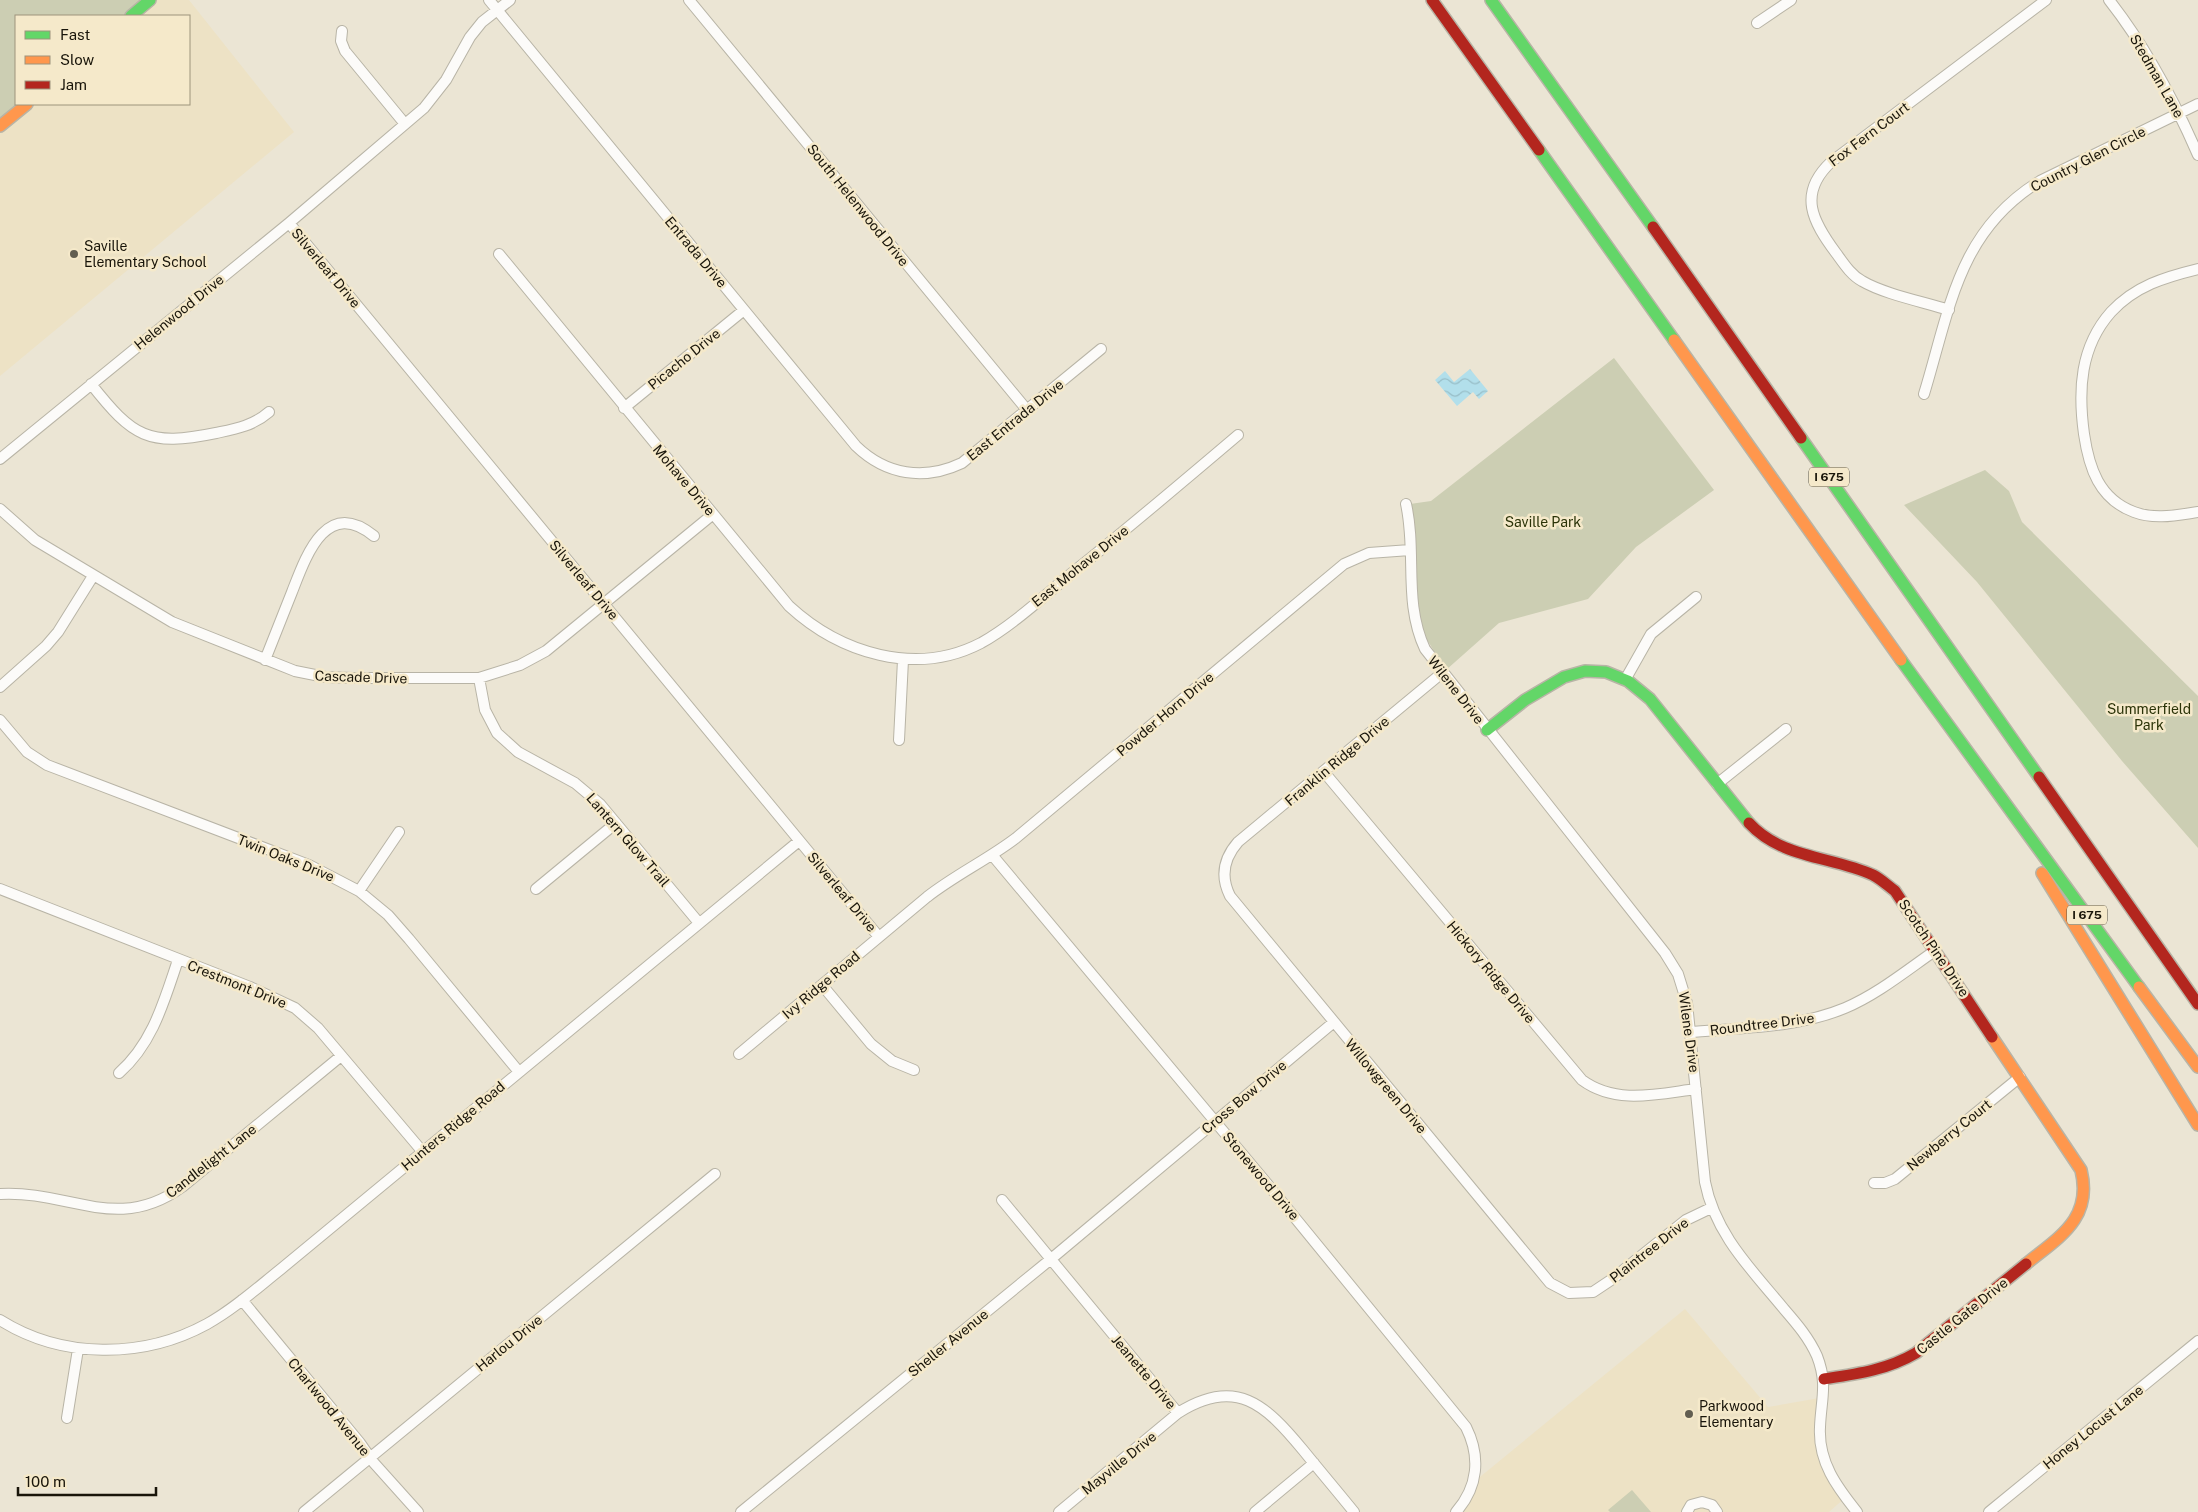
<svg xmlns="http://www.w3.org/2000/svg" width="2198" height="1512" viewBox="0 0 2198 1512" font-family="'Public Sans',sans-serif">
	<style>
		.built { fill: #ede2c5 }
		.park { fill: #ccceb3 }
		.water { fill: url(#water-waves) }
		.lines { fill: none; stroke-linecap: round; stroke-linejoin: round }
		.street-casing { stroke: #b8b4a6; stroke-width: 12 }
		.fast-casing { stroke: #b8b4a6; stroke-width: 14 }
		.slow-casing { stroke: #b8b4a6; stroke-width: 14 }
		.jam-casing { stroke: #b8b4a6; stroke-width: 14 }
		.street { stroke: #fcfbf9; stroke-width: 10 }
		.fast { stroke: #63d668; stroke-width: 11 }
		.slow { stroke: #ff974d; stroke-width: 11 }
		.jam { stroke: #b3261e; stroke-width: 11 }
		.poi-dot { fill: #625e51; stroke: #f5e9ca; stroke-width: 2 }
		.labels { text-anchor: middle; stroke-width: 5; stroke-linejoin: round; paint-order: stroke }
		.shield { fill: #f5e9ca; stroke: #5b5544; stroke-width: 1 }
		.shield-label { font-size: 12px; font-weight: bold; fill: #19150a }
		.street-label { font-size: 14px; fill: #19150a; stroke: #f5e9ca }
		.poi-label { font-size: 14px; fill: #19150a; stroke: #f5e9ca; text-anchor: start }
		.park-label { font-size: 14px; fill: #2b3308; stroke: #f5e9ca }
	</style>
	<defs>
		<pattern id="water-waves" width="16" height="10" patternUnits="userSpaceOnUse" patternTransform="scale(1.25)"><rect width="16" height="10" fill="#b2dfeb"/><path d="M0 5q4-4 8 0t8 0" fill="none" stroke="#98bec8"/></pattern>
	</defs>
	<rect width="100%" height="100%" fill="#ebe5d4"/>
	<path class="built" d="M150,0h39l105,132 -294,244v-250l27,-22h162v-88h-58z
		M1685,1309l83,98 57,-10 -3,56 24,44 -17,15h-373l19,-31z"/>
	<path class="park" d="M0,0h150l-19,16h-115v88l-16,22z
		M1614,358l100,132 -78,57 -48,52 -89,24 -53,47 -22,-35 -6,-25 -8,-106 21,-3z
		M1985,470l24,21 13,31 176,174v152l-76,-87 -145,-179 -73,-77z
		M1632,1490l19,22h-41l-2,-2z"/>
	<path class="water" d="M1470,369l18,22 -9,8 -6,-7 -16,14 -22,-26 10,-9 9,11z"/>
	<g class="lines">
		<g class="street-casing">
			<path id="street" d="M489,0l367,446c30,29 68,35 106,17l139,-114
				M689,0l338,410
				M2109,0c37,47 65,100 89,155
				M1757,23l34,-23
				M342,31l-1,10 4,10 60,73
				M289,223l590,714
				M499,254l290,352c51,47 127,71 192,37 34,-19 66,-50 96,-74 55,-44 108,-89 161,-134
				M2198,269c-33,8 -63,17 -87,43 -31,35 -33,78 -27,122 5,34 15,65 50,78 21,8 43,3 64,0
				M1949,310c-25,-8 -65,-16 -87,-29 -11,-6 -18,-17 -26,-28 -23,-31 -39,-59 -5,-91l215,-162
				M91,384c42,53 57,63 125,49 19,-4 37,-7 53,-21
				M1924,394c26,-85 34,-163 116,-213l158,-77
				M624,408l120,-98
				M0,459l289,-236 135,-115 22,-28 24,-43 12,-15 28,-22
				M1406,504c11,49 -3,98 19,145l240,304 13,21 9,29 18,179c10,52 47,88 79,127 13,15 25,29 33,47 11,28 4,44 3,71 -2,35 17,60 37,85
				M0,509l35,31 137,82 123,49 30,6 28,1h126l41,-13 26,-14 166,-136
				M265,660c9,-23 18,-45 27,-68 14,-36 34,-95 82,-56
				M1442,673l-204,169c-14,16 -18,34 -8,54l320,387 19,10 24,-1 18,-12 75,-60 25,-12
				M479,678l6,32 12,23 21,19 57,31 25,21 99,119
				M1625,680l26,-46 45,-37
				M0,687l46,-41 12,-14 35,-56
				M0,720l27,32 20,13 262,100 50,26 29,24 21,24 110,133
				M899,740l4,-80
				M1324,772l258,308c34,25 75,14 114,9
				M1717,784l69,-55
				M993,856l276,330 197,241c15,30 12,60 -10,85
				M0,889l250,98 45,21 23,20 104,123
				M536,889l80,-66
				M359,891l40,-59
				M822,985l49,59 21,17 22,9
				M1690,1032c51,-4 107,-4 155,-24 33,-14 62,-38 91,-58
				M739,1054l188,-157c28,-22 60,-37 89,-59l328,-274 25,-11 41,-3
				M119,1073c34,-30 45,-72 59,-113
				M1874,1183h11l10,-4 125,-102
				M0,1194c69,-4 117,40 182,-7l159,-131
				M1002,1200l176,213
				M242,1300l118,143 14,20 44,49
				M0,1320c62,39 143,39 207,4 27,-15 50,-36 74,-55l518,-428
				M67,1418l11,-69
				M304,1512l411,-338
				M741,1512l310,-253 283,-237
				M1059,1512l119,-99c58,-37 88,-8 125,37 17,21 34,41 51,62
				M1255,1512l59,-49
				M1687,1512l4,-7 11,-3 10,3 5,7
				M1989,1512l209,-171"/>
		</g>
		<g class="fast-casing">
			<path id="fast" d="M1491,0l162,227
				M131,16l19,-16
				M1539,150l135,190
				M1801,438l238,339
				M1901,660l238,327
				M1487,730l38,-30 39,-23 21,-6 21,1 22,9 22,18 99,124"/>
		</g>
		<g class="slow-casing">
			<path id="slow" d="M0,126l27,-22
				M1674,340l227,320
				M2042,873l156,252
				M2139,987l59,80
				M1992,1037l89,133c12,49 -22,67 -55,94"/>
		</g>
		<g class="jam-casing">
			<path id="jam" d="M1432,0l107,150
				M1653,227l148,211
				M2039,777l159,227
				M1749,823c33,36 83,33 124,52 8,4 15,11 22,16l97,146
				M1824,1379c33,-5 63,-9 92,-26l110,-89"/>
		</g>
		<use href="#street" class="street"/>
		<use href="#fast" class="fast"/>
		<use href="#slow" class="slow"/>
		<use href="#jam" class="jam"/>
	</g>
	<g class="poi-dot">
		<circle cx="74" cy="254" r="5"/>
		<circle cx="1689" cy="1414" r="5"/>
	</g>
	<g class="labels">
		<g class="shield">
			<rect x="1809" y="467.5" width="40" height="19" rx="4"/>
			<rect x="2067" y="905.5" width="40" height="19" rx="4"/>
		</g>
		<g class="shield-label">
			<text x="1829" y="481">I 675</text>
			<text x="2087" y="919">I 675</text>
		</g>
		<g class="street-label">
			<text transform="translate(2157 76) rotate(60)" y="5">Stedman Lane</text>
			<text transform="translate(1869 134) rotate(-37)" y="5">Fox Fern Court</text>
			<text transform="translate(2088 159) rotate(-27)" y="5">Country Glen Circle</text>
			<text transform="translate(858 205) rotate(51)" y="5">South Helenwood Drive</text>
			<text transform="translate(696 252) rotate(50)" y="5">Entrada Drive</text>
			<text transform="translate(326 268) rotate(50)" y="5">Silverleaf Drive</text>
			<text transform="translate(179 312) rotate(-39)" y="5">Helenwood Drive</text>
			<text transform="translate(684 359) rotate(-39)" y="5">Picacho Drive</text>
			<text transform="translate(1015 420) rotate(-39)" y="5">East Entrada Drive</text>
			<text transform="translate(684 480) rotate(50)" y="5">Mohave Drive</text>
			<text transform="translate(1080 566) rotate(-39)" y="5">East Mohave Drive</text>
			<text transform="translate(584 580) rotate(50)" y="5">Silverleaf Drive</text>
			<text transform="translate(361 677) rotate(2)" y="5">Cascade Drive</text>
			<text transform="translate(1456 690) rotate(52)" y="5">Wilene Drive</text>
			<text transform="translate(1165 714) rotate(-40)" y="5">Powder Horn Drive</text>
			<text transform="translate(1337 761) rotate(-40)" y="5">Franklin Ridge Drive</text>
			<text transform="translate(628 840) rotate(49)" y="5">Lantern Glow Trail</text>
			<text transform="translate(286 858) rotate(22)" y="5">Twin Oaks Drive</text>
			<text transform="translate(842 892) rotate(50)" y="5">Silverleaf Drive</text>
			<text transform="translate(1934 948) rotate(56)" y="5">Scotch Pine Drive</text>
			<text transform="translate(1491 972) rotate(50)" y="5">Hickory Ridge Drive</text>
			<text transform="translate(237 984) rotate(22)" y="5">Crestmont Drive</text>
			<text transform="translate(821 985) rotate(-40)" y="5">Ivy Ridge Road</text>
			<text transform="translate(1762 1024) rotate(-7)" y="5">Roundtree Drive</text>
			<text transform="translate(1689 1032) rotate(82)" y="5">Wilene Drive</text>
			<text transform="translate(1386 1086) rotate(50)" y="5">Willowgreen Drive</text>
			<text transform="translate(1244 1097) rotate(-40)" y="5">Cross Bow Drive</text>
			<text transform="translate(453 1126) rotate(-40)" y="5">Hunters Ridge Road</text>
			<text transform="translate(1949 1135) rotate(-39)" y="5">Newberry Court</text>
			<text transform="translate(211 1161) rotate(-38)" y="5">Candlelight Lane</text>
			<text transform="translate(1261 1176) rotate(50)" y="5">Stonewood Drive</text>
			<text transform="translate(1649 1250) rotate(-38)" y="5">Plaintree Drive</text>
			<text transform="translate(1962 1316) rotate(-39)" y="5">Castle Gate Drive</text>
			<text transform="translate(509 1343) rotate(-39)" y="5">Harlou Drive</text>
			<text transform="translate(948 1343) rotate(-39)" y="5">Sheller Avenue</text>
			<text transform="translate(1144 1372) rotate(50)" y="5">Jeanette Drive</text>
			<text transform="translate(329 1407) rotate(51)" y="5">Charlwood Avenue</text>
			<text transform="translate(2093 1427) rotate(-39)" y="5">Honey Locust Lane</text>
			<text transform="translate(1119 1463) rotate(-39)" y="5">Mayville Drive</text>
		</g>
		<g class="poi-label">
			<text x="84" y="251">Saville<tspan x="84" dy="16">Elementary School</tspan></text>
			<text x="1699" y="1411">Parkwood<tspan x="1699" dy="16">Elementary</tspan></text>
		</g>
		<g class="park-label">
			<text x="1543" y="527">Saville Park</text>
			<text x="2149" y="714">Summerfield<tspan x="2149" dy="16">Park</tspan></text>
		</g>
	</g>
	<rect x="15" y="15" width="175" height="90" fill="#f5e9ca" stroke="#9d947d"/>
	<rect x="25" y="31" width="25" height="8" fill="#63d668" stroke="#9d947d"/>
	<text x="60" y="40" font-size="15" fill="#19150a">Fast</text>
	<rect x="25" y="56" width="25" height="8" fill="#ff974d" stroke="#9d947d"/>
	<text x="60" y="65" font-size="15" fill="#19150a">Slow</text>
	<rect x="25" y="81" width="25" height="8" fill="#b3261e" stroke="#9d947d"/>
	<text x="60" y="90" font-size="15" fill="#19150a">Jam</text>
	<path d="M18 1487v8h138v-8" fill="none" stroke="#19150a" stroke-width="2.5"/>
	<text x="25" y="1487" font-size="15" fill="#19150a" stroke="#f5e9ca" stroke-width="4" paint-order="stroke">100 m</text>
</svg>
